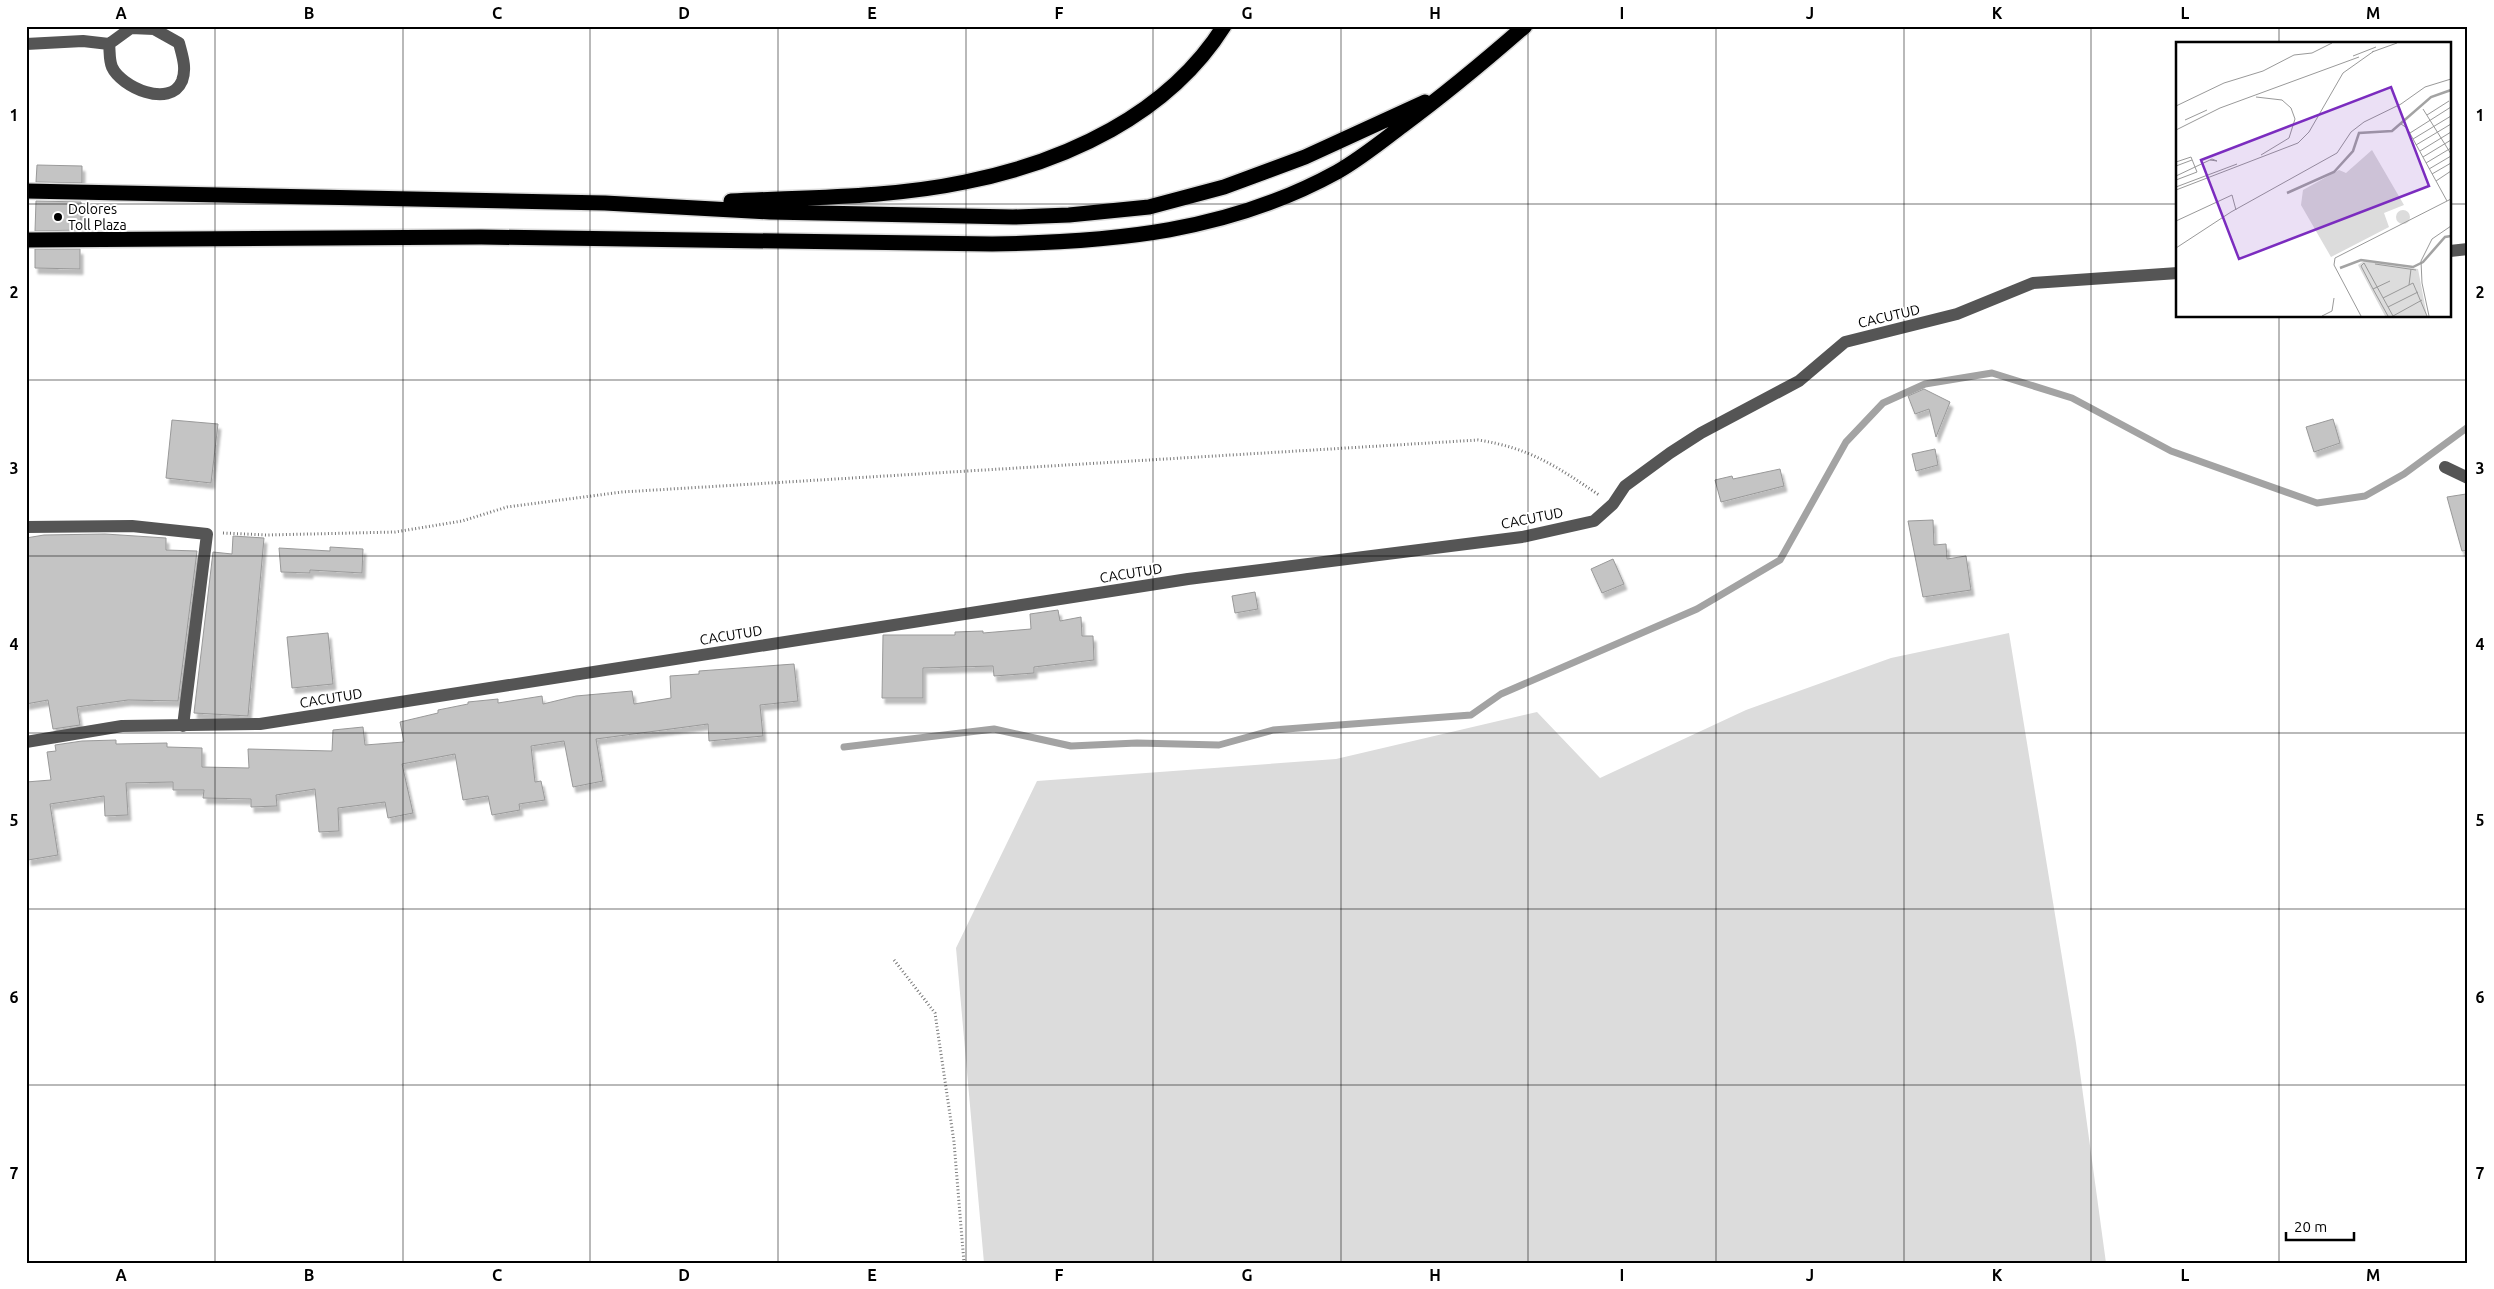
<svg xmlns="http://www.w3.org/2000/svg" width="2494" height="1289" viewBox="0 0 2494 1289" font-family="Ubuntu,sans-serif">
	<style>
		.green { fill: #dcdcdc }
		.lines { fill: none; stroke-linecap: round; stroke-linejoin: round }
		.stream { stroke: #a3a3a3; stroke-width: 7 }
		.building { fill: #c4c4c4; stroke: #999; filter: url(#shadow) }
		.highway-casing { stroke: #dbdbdb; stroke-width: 18 }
		.path { stroke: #777; stroke-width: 3; stroke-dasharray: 1 2.5; stroke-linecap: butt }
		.minor { stroke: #555; stroke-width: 12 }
		.highway { stroke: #000; stroke-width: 15 }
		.grid { fill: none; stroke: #000; stroke-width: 1; stroke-opacity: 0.55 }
		.poi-dot { fill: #000; stroke: #fff; stroke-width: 2 }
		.labels { text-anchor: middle; stroke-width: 4; stroke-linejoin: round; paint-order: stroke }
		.poi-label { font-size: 14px; fill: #000; stroke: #fff; text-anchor: start }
		.street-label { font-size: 14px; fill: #000; stroke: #fff }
		.inset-river { fill: none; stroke: #a3a3a3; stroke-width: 2.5 }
		.inset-road { fill: none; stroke: #999; stroke-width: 1 }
		.view { fill: #7b2cbf; fill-opacity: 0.15; stroke: #7b2cbf; stroke-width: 2.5 }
		.inset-edge { fill: none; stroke: #000; stroke-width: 2.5 }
		.neatline { fill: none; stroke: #000; stroke-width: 2 }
		.grid-label { font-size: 16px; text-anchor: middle; font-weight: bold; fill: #000 }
	</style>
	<defs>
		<filter id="shadow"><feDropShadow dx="3" dy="5.5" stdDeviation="1" flood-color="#0004"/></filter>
	</defs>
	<rect width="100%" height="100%" fill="#fff"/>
	<path class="green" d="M2009,633l67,410 30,220h-1122l-28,-315 81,-167 299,-22 201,-47 63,66 146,-68 145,-52z"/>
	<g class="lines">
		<path class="stream" d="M844,747l150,-18 77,17 66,-3 82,2 54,-15 198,-15 30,-21 196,-85 83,-49 66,-118 37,-39 42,-19 67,-11 80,25 99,53 146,52 48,-7 39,-22 64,-47"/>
	</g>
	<path class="building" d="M37,165l45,1v17l-46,-1z
		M36,201l45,1v28l-46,1z
		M35,249h45v20l-45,-1z
		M1924,389l26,13 -14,35 -7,-28 -14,5 -7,-18z
		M2333,419l7,24 -26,9 -8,-25z
		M172,420l46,4 -7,59 -45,-5z
		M1935,449l3,16 -22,6 -4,-17z
		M1780,469l4,17 -63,16 -6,-22 17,-4 1,3z
		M2466,494l2,56 -6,1 -15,-54z
		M1933,520l1,25 12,-1 1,15 19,-3 5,34 -48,7 -15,-76z
		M105,534l61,4v12l31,1 -19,150 -50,-1 -51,7 3,18 -27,4 -5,-29 -22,4v-166l18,-3z
		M233,536l31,2 -16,178 -54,-3 19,-161 19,2z
		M330,547l33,2 -1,24 -52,-3v3l-29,-1 -2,-24 51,3z
		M1613,559l11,25 -22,9 -11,-24z
		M1255,592l3,17 -23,4 -3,-17z
		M1058,610l2,11 21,-4 1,19h11l1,24 -60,7v6l-40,3 -1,-10 -70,2v30h-41l1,-63h72v-3l28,-1v2l48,-4 -1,-15z
		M328,633l5,51 -41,4 -5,-51z
		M794,664l4,37 -38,4 3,31 -54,5 -1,-17 -112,15 7,42 -30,6 -9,-46 -33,5 4,36 6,-1 4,19 -26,4 1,6 -28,5 -4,-19 -25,4 -8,-46 -53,10 11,49 -25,5 -3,-16 -47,6 1,23 -20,1 -4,-43 -39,6 1,11 -26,1v-8l-48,-1 1,-8h-31v-8l-47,1 2,32 -23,1 -1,-20 -54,8 8,51 -30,5 -2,-78 25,-2 -4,-28 9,-1 -1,-6 27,-4 34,-1v4l51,-1v4l35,1v19l47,1 -1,-19 84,2 1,-21 30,-3 2,18 39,-3 -4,-20 38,-9v-3l30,-6v-2l30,-3v4l44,-7 1,8 33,-8 56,-5 2,13 37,-6 -1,-22 29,-2v-3z"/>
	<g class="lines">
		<g class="highway-casing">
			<path id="highway" d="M26,191l579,12 165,9 243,5 56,-2 80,-8 75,-20 81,-30 120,-55
				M731,201c78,-4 158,-3 234,-19 100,-20 203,-67 259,-156
				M26,240l455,-3 511,7c122,-2 236,-12 345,-72 23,-13 44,-30 65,-46 42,-31 83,-65 123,-100"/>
		</g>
		<path class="path" d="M223,533l44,2 128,-3 67,-11 45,-14 115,-15 856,-52c52,8 78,26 121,55
			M894,960l41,53 19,129 10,121"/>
		<path class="minor" d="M131,28l23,1 25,14c3,12 8,25 3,38 -12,28 -61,6 -70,-14 -3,-7 -2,-16 -3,-23z
			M26,44l57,-3 26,3
			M2450,251l18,-2
			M2445,467l23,11
			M26,527l106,-1 75,8 -24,192
			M26,742l96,-16 138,-2 928,-145 334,-42 72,-16 19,-17 12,-18 45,-33 31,-20 98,-52 46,-39 112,-28 76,-31 145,-10"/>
		<use href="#highway" class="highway"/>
	</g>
	<path class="grid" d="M215,26v1237M403,26v1237M590,26v1237M778,26v1237M966,26v1237M1153,26v1237M1341,26v1237M1528,26v1237M1716,26v1237M1904,26v1237M2091,26v1237M2279,26v18M26,204h2152M2450,204h18M2279,316v947M26,380h2442M26,556h2442M26,733h2442M26,909h2442M26,1085h2442"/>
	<circle class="poi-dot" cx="58" cy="217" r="5"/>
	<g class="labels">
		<g class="poi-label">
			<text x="68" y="214">Dolores<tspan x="68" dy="16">Toll Plaza</tspan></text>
		</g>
		<g class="street-label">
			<text transform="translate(1889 316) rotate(-13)" y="5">CACUTUD</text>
			<text transform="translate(1532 518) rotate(-11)" y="5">CACUTUD</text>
			<text transform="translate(1131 573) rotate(-9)" y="5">CACUTUD</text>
			<text transform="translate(731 635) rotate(-9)" y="5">CACUTUD</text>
			<text transform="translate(331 698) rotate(-9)" y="5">CACUTUD</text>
		</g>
	</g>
	<g transform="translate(2176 42)">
		<rect width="275" height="275" fill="#fff"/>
		<path d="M196,108l32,55 -20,8 5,14 -58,30 -30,-52 2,-15 36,-20 7,3zM220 175a7 7 0 1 1 14 0a7 7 0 1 1-14 0ZM188,219l54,8 9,47h-42l-27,-51z" fill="#dcdcdc"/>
		<path class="inset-river" d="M111,151l47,-21 19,-21 6,-18 33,-2 39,-34 20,-7M164,226l21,-8 52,7 10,-5 22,-25 6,-1"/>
		<path class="inset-road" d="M196,10l25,-9M177,14l23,-9M80,55l26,3 9,8 4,11 -6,19 -28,17M0,64l48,-23 39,-12 31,-16 18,-2 20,-10M247,67l28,45M251,73l22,-14M9,78l22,-10M225,82l6,4 40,73M0,88l44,-22 139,-51M234,91l41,-26M237,97l38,-23M240,103l35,-21M244,109l31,-19M247,115l28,-17M0,120l15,-5 6,15 -21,8M250,121l25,-15M0,124l16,-6M253,127l22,-13M256,132l19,-11M0,134l36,-17 5,2 -7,-1M260,139l15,-10M0,145l61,-23M0,148l122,-47 11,-11 34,-59 31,-22M0,179l56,-26 4,15M0,206l55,-36 106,-59 14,-21 13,-10 37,-18 24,-17 26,-8M199,222l41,6M233,243l2,-16M197,247l-12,-23 3,-3 29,53M207,256l30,-15 14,33M212,265l30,-15M146,274l10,-5 2,-13M185,274l-27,-51 1,-7 116,-59M212,274l-15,-27 17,-8M217,274l29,-16M253,274l-7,-33 -1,-22 11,-22 19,-13"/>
		<path class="view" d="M215,45l38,99 -190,73 -38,-99z"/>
		<rect width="275" height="275" class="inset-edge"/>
	</g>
	<rect width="2494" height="1289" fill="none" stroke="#ffffff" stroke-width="55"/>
	<path d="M2286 1232v8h68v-8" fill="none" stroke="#000000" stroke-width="2.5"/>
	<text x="2294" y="1232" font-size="15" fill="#000000" stroke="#ffffff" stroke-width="4" paint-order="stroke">20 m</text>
	<rect x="28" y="28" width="2438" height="1234" class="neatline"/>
	<g class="grid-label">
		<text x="121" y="19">A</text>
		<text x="309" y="19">B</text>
		<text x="497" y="19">C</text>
		<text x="684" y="19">D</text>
		<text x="872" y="19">E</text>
		<text x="1059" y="19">F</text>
		<text x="1247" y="19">G</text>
		<text x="1435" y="19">H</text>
		<text x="1622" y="19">I</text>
		<text x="1810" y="19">J</text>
		<text x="1997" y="19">K</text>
		<text x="2185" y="19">L</text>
		<text x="2373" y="19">M</text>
		<text x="14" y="121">1</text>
		<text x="2480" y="121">1</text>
		<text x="14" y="298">2</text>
		<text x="2480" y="298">2</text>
		<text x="14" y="474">3</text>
		<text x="2480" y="474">3</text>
		<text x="14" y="650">4</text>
		<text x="2480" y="650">4</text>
		<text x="14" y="826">5</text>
		<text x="2480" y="826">5</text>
		<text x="14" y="1003">6</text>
		<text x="2480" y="1003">6</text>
		<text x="14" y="1179">7</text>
		<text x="2480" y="1179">7</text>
		<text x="121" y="1281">A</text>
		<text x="309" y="1281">B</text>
		<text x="497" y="1281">C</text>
		<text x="684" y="1281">D</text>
		<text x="872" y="1281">E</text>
		<text x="1059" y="1281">F</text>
		<text x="1247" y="1281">G</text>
		<text x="1435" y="1281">H</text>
		<text x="1622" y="1281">I</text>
		<text x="1810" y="1281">J</text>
		<text x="1997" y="1281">K</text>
		<text x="2185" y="1281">L</text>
		<text x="2373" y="1281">M</text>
	</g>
</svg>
